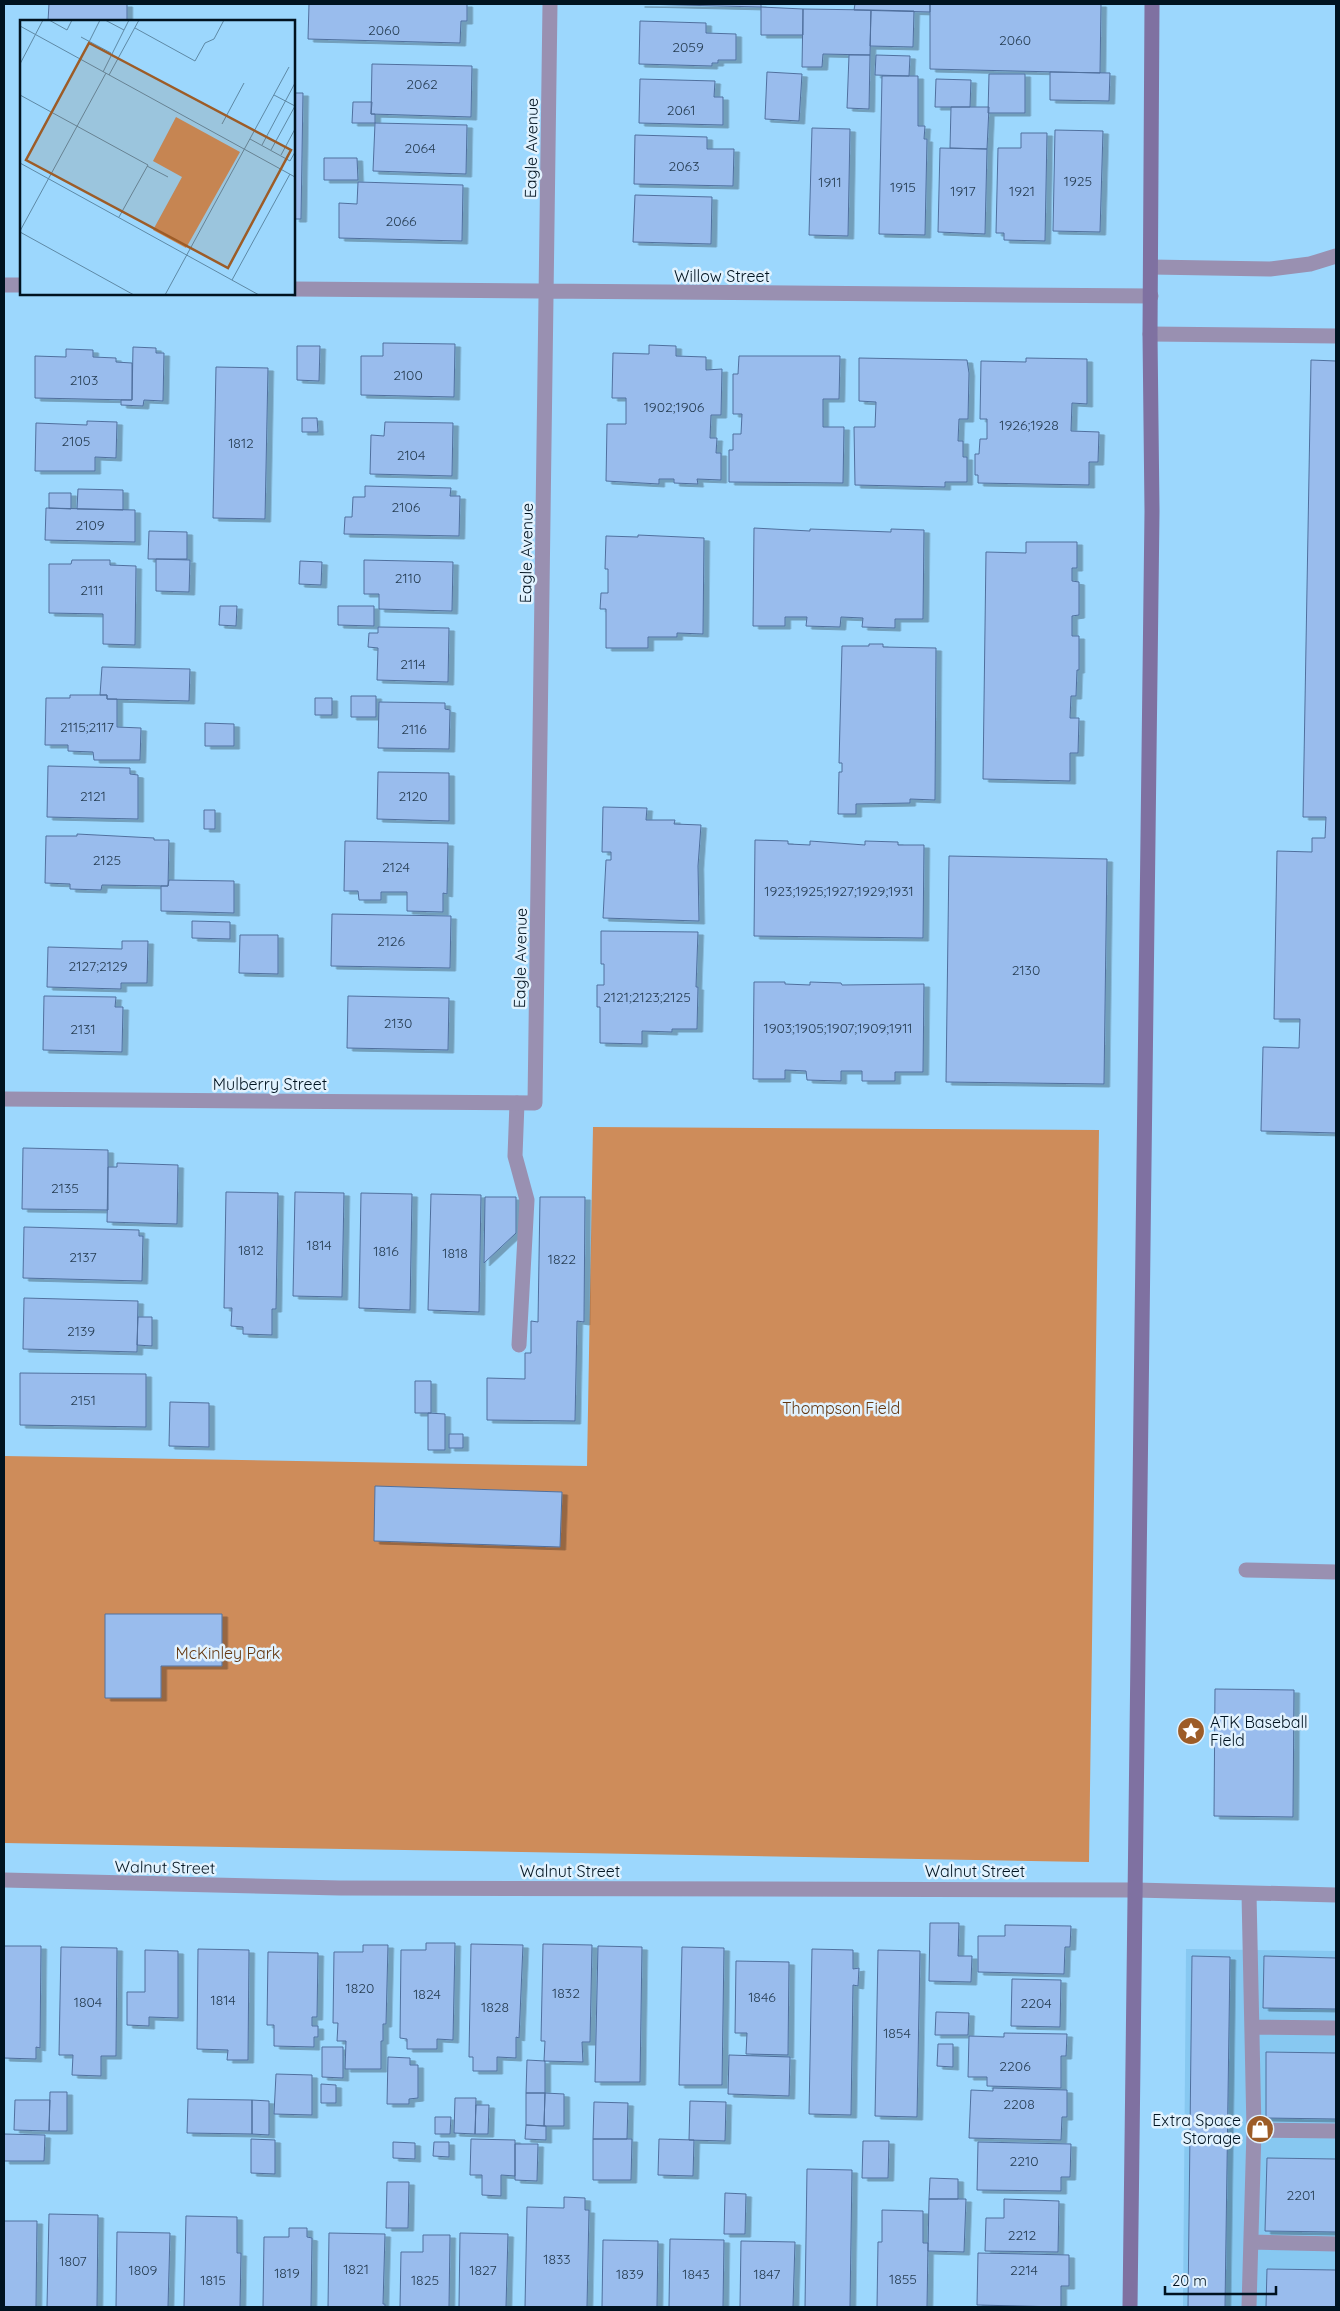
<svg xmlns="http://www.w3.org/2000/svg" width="1340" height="2311" viewBox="0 0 1340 2311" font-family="Quicksand,sans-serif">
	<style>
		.built { fill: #87c8f1 }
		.green { fill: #ce8c5a }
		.building { fill: #99bced; stroke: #50709e; filter: url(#shadow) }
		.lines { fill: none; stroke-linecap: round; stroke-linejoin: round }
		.lane { stroke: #9990b1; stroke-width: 15 }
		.street { stroke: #9990b1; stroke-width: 15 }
		.secondary { stroke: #7f71a1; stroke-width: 15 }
		.labels { text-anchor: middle; stroke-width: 5; stroke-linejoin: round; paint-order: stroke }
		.number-label { font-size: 14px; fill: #263d53 }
		.street-label { font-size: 16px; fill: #001320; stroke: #e1f2fe }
		.park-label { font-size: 16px; fill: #643710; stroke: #e1f2fe }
		.poi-label { font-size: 16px; fill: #001320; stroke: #e1f2fe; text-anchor: start }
		.inset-road { fill: none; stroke: #5e89a5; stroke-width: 1 }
		.view { fill: #9d5c27; fill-opacity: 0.15; stroke: #9d5c27; stroke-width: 2.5 }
		.inset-edge { fill: none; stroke: #001320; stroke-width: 2.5 }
	</style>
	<defs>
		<filter id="shadow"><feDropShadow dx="5.5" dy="3" stdDeviation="0" flood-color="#0004"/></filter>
	</defs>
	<rect width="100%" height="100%" fill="#9cd7fd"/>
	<path class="built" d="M1186,1949l150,2v356h-153z"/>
	<path class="green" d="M593,1127l506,3 -10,732 -1085,-19v-387l583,10z"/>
	<path class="building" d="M49,4h78v17h-79z
		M309,4h158v17h-6l-1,22 -152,-4z
		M639,4h122v3z
		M855,4h75v8l-76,-2z
		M930,4h171l-1,69 -170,-4z
		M761,7l42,2v26h-42z
		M803,9l68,1 -1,45 -47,-1 -1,13h-20z
		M871,10l43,1 -1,36 -43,-1z
		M640,21l66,2v10l30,1v26h-18v3h-6v3l-73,-2z
		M849,55h21l-1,54 -22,-1z
		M876,55l34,1 -1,20 -34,-1z
		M372,64l100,2 -1,51 -100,-3z
		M767,72l35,2 -3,47 -34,-2z
		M1050,72l60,1 -1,28 -59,-1z
		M989,74h36v39h-37z
		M882,76h36v50h7l-1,13h3l-2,96 -46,-1z
		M640,79l75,2 -1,16h9v28l-84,-2z
		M936,79l35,1 -1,27h-35z
		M294,93h9l-2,126h-7z
		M353,102h19l-1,12h4v9h-23z
		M951,107h38l-2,42 -37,-1z
		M375,123l92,2 -1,49 -93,-3z
		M812,128l38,1 -2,107 -39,-1z
		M1055,130l48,1 -3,101 -47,-1z
		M1021,133h26l-2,108 -41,-1v-7h-8l2,-85h23z
		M635,135l72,2v12h27l-1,37 -99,-2z
		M940,148l47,1 -2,85 -47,-2z
		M324,158h33l1,22h-34z
		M358,182l105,3 -1,56 -123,-3v-35l18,1z
		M635,195l77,2 -1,47 -78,-2z
		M383,343l72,1 -1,53 -93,-2v-39h22z
		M649,345l27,1v10l30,1v13l16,-1 -1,46h-10l-1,23h7l-1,15h5v27l-24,-1 1,5 -24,-1v-4h-15v5l-53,-3 1,-57h19v-26h-14l1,-45 36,1z
		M297,346h23l-1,35 -22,-1z
		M133,347l23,1v5h8l-1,48 -19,-1 -1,6 -22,-1v-5h11z
		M66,349l27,1v7l23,1v4l16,1v37l-97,-2v-42l31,1z
		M739,356h101l-1,43h-16v28h21l-1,56 -114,-1v-32h4v-16h8l1,-20h-9v-40h5z
		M859,358l108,2 2,13 -1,46h-9l-1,22h5v16h4v25h-22v5l-90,-2 -1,-58h21l1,-25 -17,-1z
		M1026,358l61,1v45l-15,-1 -1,28 28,1 -1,30h-9v23l-111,-2v-8h-3v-21h4l1,-15h7v-20h-7l1,-58 45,1z
		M1311,360l25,1v772l-75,-2 2,-84 36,1 1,-29h-26l3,-168 35,1v-14h13l1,-21h-23z
		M216,367l52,1 -3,151 -52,-1z
		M302,418h15l1,14h-16z
		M87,421l30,1 -1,36 -21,-1v14h-60l1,-48 51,2z
		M385,422l68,1 -1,53 -82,-2 1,-39 13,1z
		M365,486l86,2 -1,8h10l-1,40 -115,-2 1,-17h7l1,-20h12z
		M78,489l45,1v20l-46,-1z
		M49,493h22v16l-22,-1z
		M46,508l89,2v32l-90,-2z
		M754,528l56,3v-2l81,3v-3l33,1 -1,89h-28v9l-33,-1 1,-9 -22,-1 -1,10 -34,-1 1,-9h-22v9h-32z
		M149,531l38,1v27h-39z
		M638,535l66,3 -1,96 -26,-1v4h-29v11h-42v-39h-6l1,-16h7v-24h-3l1,-33 32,1z
		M1026,542h51v26h-5v13l7,1v33l-7,1v20h7v34h-2l-1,26h-5l-1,22h9l-1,35h-8v28l-87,-2 3,-227 40,1z
		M156,559l34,1 -1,32 -33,-1z
		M72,560h38v5l26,1 -1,79 -32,-1v-30l-54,-1v-49h22z
		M364,560l89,2 -1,49 -73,-2v-15h-15z
		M300,561l22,1 -1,23 -22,-1z
		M220,606h17l-1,20 -17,-1z
		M338,606h36v20l-36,-1z
		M378,627l71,1 -1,54 -71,-2 1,-32 -10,-1 1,-14h9z
		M869,644h14v3l53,1 -1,152 -25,-1v4l-54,1v10h-18l1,-42h3v-9h-3l3,-117h27z
		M102,667l88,2 -1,32 -82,-2v-4h-7z
		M70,695h37v4h10v28l24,1 -1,32h-46l-1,-8 -25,-1v-6h-23l1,-47h24z
		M351,696h25v21h-25z
		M315,698h17v17h-17z
		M379,702l66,1v6l5,1 -1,39 -71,-1z
		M205,723l29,1v22h-29z
		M48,766l82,2v6l8,1v44l-91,-2z
		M378,772l71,1v48l-72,-2z
		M603,807l44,1 -1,12h29l-1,4 27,1 -3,41 1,55 -96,-3 3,-58h5v-8h-9z
		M204,810h11v19h-11z
		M77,834l77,4v2h15l-1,46 -66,-1 -1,5 -31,-1v-5l-25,-1 1,-47h31z
		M755,840l33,1v3l22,1v-4l55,4v-4l33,1v3h26l-1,93 -169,-2z
		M345,841l103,2 -1,51 -4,-1v19l-36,-1v-19h-26v8h-22l-1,-9h-14z
		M949,856l158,3 -3,225 -158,-2z
		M169,880l65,1v32l-73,-2v-25h7z
		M332,914l119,2 -1,52 -119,-2z
		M192,921l38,1v17l-38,-1z
		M601,931l97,1 -2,55h2l-1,42h-25v3l-30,-1v13l-42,-1v-36h-3v-22h7v-21h-3z
		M240,935h38v39l-39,-1z
		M122,941h26l-1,42h-26v6l-74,-2 1,-40 74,2z
		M754,982h31v2l25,1v-3l31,1 1,2 82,-1 -1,88h-28v9h-33v-10h-21v10l-34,-1 -1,-9 -21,-1v9h-32z
		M44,996l72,1 -1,10h8l-1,45 -79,-2z
		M348,996l101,2 -1,52 -101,-2z
		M23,1148l85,2v60l-86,-1z
		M117,1163l61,2 -1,59 -70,-2 1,-55h9z
		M226,1192l52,1 -2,116h-4v26l-29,-1v-7l-12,-1 1,-18h-8z
		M295,1192l49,1 -2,104 -49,-1z
		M361,1193l51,1 -2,116 -51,-2z
		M431,1194l50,1 -2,117 -51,-2z
		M485,1197h31v36l-32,30z
		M540,1197h45l-1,125 -7,-1 -2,100 -88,-1v-42l38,1v-26h6v-32l7,1z
		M24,1227l115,3v6h4l-1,45 -119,-3z
		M24,1298l114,3 -1,51 -114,-3z
		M138,1317h14v29l-15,-1z
		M20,1373l126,1v53l-126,-2z
		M415,1381h16v32h-16z
		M170,1402l39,1v44l-40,-1z
		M428,1413l17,1v36h-17z
		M449,1434h14v14h-14z
		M375,1486l187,6 -2,55 -186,-6z
		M105,1614h117v52h-61v32h-56z
		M1215,1689l79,1 -1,127 -79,-1z
		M930,1923h29l-1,33h14l-1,26 -42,-1z
		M1005,1925l66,1 -1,21h-5l-1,27 -86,-2v-36h27z
		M426,1943h29l-2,97 -16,-1v10h-30v-10l-7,-1 1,-88h25z
		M471,1944l52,1 -4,93 -3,-1v21l-19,-1v14h-24v-14h-4z
		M543,1944l49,1 -2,97h-8l1,20 -39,-1 1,-20h-4z
		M363,1945h25l-2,79h-3v17h-2v28h-36l1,-28h-9l1,-18h-5l1,-71h29z
		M4,1946h37l-1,102 -4,-1v12l-32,-1z
		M598,1946l44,1 -2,135h-45z
		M61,1947l56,1 -1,108h-15v20l-29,-1 1,-20h-14z
		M682,1947l42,1 -2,137h-43z
		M198,1949l51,1 -1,110h-21l1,-10 -31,-1z
		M812,1949l41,1v19l6,-1 -1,18 -5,-1 -2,130 -42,-1z
		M145,1950l33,1v67l-29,-1v9l-22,-1v-33h18z
		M878,1950l42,1 -3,166 -42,-1z
		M268,1952l50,1 -1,64h-5v9h6v11h-4v10l-40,-1v-21h-7z
		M1192,1956l38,1 -5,350h-37z
		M1264,1956l72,2v51l-73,-1z
		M736,1961l53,1 -1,93 -42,-1 1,-21h-12z
		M1012,1979l49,1 -1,47 -49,-1z
		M936,2012l33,1 -1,22h-33z
		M1004,2033l63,1 -1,22h-5v32l-74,-2v-9h-19l1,-41 35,1z
		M938,2044h15v23l-16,-1z
		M322,2047h21v31l-21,-1z
		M1266,2052l70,1v66l-70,-1z
		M729,2055l61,2 -1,39 -61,-2z
		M388,2057l22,1v7h8v33l-9,1v5h-22z
		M527,2060l18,1v32h-19z
		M276,2074l36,1v40l-38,-1z
		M321,2084l15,1v18h-15z
		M993,2088l74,2v27h-5l-1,23 -92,-2 2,-48 22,1z
		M50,2092h17v39h-18z
		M526,2093h19l-1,33 -18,-1z
		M545,2093l19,1v32h-20z
		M455,2098h21l-1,36 -21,-1z
		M188,2099l64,1v34l-65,-1z
		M15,2100h35l-1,31 -35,-1z
		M252,2100l17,1v34l-17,-1z
		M690,2101l36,1 -1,39 -36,-1z
		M594,2102l34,1 -1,36h-34z
		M476,2105h13l-1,29h-13z
		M435,2117h16l-1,17h-15z
		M526,2125l20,1v14l-21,-1z
		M4,2134l41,1 -1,26h-40z
		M251,2139l24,1v34l-24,-1z
		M471,2139l44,1v36l-14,-1v21l-19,-1v-20h-12z
		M593,2139h39l-1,41h-38z
		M659,2139l35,1 -1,36 -35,-1z
		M863,2141h26l-1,37h-26z
		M393,2142l22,1v16l-22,-1z
		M434,2142h15v15l-16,-1z
		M978,2142l93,2 -1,33h-9v14l-84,-1z
		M515,2144h23l-1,37 -22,-1z
		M1267,2158l69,1v73l-71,-1z
		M807,2169l45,1 -2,137h-45z
		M930,2178l28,1v20h-29z
		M387,2182h22l-1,46h-22z
		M725,2193l21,1 -1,40h-21z
		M564,2197l21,1v12h4l-2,97h-62l2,-100 37,1z
		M929,2199h37l-2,53 -36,-1z
		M1004,2199l55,2 -1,51 -73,-1 1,-33h18z
		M882,2210l41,1v32h5l-1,64h-50l1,-65h4z
		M49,2214l49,1 -1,92h-50z
		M186,2216l51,1v36h4l-1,54h-56z
		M4,2221h33l-1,86h-32z
		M289,2228h18v9l5,1 -1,69h-48l1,-70h25z
		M117,2232l53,1 -2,74h-52z
		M329,2233l56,1 -2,70h2v3h-57z
		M460,2233l48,1 -2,73h-47z
		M423,2235h27l-1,72h-49l1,-55h22z
		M670,2239l54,1 -1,67h-54z
		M603,2240l55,1 -1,66h-55z
		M741,2241l54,1 -2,65h-53z
		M978,2253l91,2v31h-8v21l-84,-2z
		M1267,2269l69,1v37h-70z"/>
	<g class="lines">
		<path class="lane" d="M1150,334l186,2
			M517,1103l-2,53 12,44 -8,145
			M1246,1570l90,2
			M1136,1890l200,5
			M1252,2027l84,1
			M1254,2130l82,1
			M1251,2242l85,2
			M1249,2307l5,-177 -5,-236"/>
		<path class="street" d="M1151,267l119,2 40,-5 26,-8
			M4,285h17
			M294,289l857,7
			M4,1099l531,4 15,-1099
			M4,1880l336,8 796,2"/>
		<path class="secondary" d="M1130,2307l22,-1796 -2,-177 2,-330"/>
	</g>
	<defs>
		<g id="sight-disc" transform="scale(1.4375)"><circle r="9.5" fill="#9d5c27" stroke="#e1f2fe"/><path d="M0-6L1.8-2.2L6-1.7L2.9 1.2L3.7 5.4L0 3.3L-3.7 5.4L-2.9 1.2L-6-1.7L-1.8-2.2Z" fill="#fff"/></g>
		<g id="shop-disc" transform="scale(1.4375)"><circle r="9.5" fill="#9d5c27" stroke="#e1f2fe"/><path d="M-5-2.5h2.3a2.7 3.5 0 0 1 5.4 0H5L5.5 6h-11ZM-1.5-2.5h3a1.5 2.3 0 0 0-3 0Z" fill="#fff"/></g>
	</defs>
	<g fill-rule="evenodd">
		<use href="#sight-disc" x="1191" y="1731"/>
		<use href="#shop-disc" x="1260" y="2129"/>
	</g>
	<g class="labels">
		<g class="number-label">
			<text x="384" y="35">2060</text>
			<text x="1015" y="45">2060</text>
			<text x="688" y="52">2059</text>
			<text x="422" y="89">2062</text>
			<text x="681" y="115">2061</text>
			<text x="420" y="153">2064</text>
			<text x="684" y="171">2063</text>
			<text x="1078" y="186">1925</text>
			<text x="830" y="187">1911</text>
			<text x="903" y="192">1915</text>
			<text x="963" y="196">1917</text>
			<text x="1022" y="196">1921</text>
			<text x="401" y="226">2066</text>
			<text x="408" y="380">2100</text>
			<text x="84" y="385">2103</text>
			<text x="674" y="412">1902;1906</text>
			<text x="1029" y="430">1926;1928</text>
			<text x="76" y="446">2105</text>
			<text x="241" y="448">1812</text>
			<text x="411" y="460">2104</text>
			<text x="406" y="512">2106</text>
			<text x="90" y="530">2109</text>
			<text x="408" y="583">2110</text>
			<text x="92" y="595">2111</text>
			<text x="413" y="669">2114</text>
			<text x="87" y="732">2115;2117</text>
			<text x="414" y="734">2116</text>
			<text x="93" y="801">2121</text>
			<text x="413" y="801">2120</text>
			<text x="107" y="865">2125</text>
			<text x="396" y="872">2124</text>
			<text x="839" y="896">1923;1925;1927;1929;1931</text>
			<text x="391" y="946">2126</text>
			<text x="98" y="971">2127;2129</text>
			<text x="1026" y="975">2130</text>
			<text x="647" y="1002">2121;2123;2125</text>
			<text x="398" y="1028">2130</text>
			<text x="838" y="1033">1903;1905;1907;1909;1911</text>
			<text x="83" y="1034">2131</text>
			<text x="65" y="1193">2135</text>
			<text x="319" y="1250">1814</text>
			<text x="251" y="1255">1812</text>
			<text x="386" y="1256">1816</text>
			<text x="455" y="1258">1818</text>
			<text x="83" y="1262">2137</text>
			<text x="562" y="1264">1822</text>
			<text x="81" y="1336">2139</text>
			<text x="83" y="1405">2151</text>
			<text x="360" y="1993">1820</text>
			<text x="566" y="1998">1832</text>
			<text x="427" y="1999">1824</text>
			<text x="762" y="2002">1846</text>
			<text x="223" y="2005">1814</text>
			<text x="88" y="2007">1804</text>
			<text x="1036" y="2008">2204</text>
			<text x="495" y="2012">1828</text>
			<text x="897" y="2038">1854</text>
			<text x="1015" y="2071">2206</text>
			<text x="1019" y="2109">2208</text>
			<text x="1024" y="2166">2210</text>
			<text x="1301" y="2200">2201</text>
			<text x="1022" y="2240">2212</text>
			<text x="557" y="2264">1833</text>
			<text x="73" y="2266">1807</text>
			<text x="356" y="2274">1821</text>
			<text x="143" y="2275">1809</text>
			<text x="483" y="2275">1827</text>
			<text x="1024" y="2275">2214</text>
			<text x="287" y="2278">1819</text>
			<text x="630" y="2279">1839</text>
			<text x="696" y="2279">1843</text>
			<text x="767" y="2279">1847</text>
			<text x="903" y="2284">1855</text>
			<text x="213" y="2285">1815</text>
			<text x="425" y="2285">1825</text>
		</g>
		<g class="street-label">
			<text transform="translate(531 148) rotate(-89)" y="6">Eagle Avenue</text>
			<text x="722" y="282">Willow Street</text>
			<text transform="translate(526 553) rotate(-89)" y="6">Eagle Avenue</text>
			<text transform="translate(520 958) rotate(-89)" y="6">Eagle Avenue</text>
			<text x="270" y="1090">Mulberry Street</text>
			<text transform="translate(165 1867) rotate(1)" y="6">Walnut Street</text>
			<text x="570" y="1877">Walnut Street</text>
			<text x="975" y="1877">Walnut Street</text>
		</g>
		<g class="park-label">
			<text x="841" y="1414">Thompson Field</text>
			<text x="228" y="1659">McKinley Park</text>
		</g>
		<g class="poi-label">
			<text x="1210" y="1728">ATK Baseball<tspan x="1210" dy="18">Field</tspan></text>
			<text x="1241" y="2126" text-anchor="end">Extra Space<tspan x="1241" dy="18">Storage</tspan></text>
		</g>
	</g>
	<g transform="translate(20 20)">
		<rect width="275" height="275" fill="#9cd7fd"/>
		<path d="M156,97l64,35 -54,96 -33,-18 29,-53 -29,-16z" fill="#ce8c5a"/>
		<path class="inset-road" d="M29,0l18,10 5,-10M85,0l19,10M0,6l275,151M115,8l60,33 10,-18 9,-4 10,-19M61,17l30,16M69,22l11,-22M0,44l23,-44M83,52l26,-52M89,55l30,-55M0,75l128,70 -29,52M254,75l21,11M202,104l22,-41M230,119l40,22 5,-9M242,125l33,-62M251,130l24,-44M261,135l14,-26M0,143l239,132M127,146l21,11M0,211l86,-158M0,212l114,63M212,260l58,-106M145,275l124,-228"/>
		<path class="view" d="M69,23l202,107 -63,118 -202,-108z"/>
		<rect width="275" height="275" class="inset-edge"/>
	</g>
	<rect width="1340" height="2311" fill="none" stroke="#001320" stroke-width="10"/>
	<path d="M1165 2286v8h111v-8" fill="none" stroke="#001320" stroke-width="2.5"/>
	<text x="1172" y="2286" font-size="15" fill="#001320" stroke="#e1f2fe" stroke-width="4" paint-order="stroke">20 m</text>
</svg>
